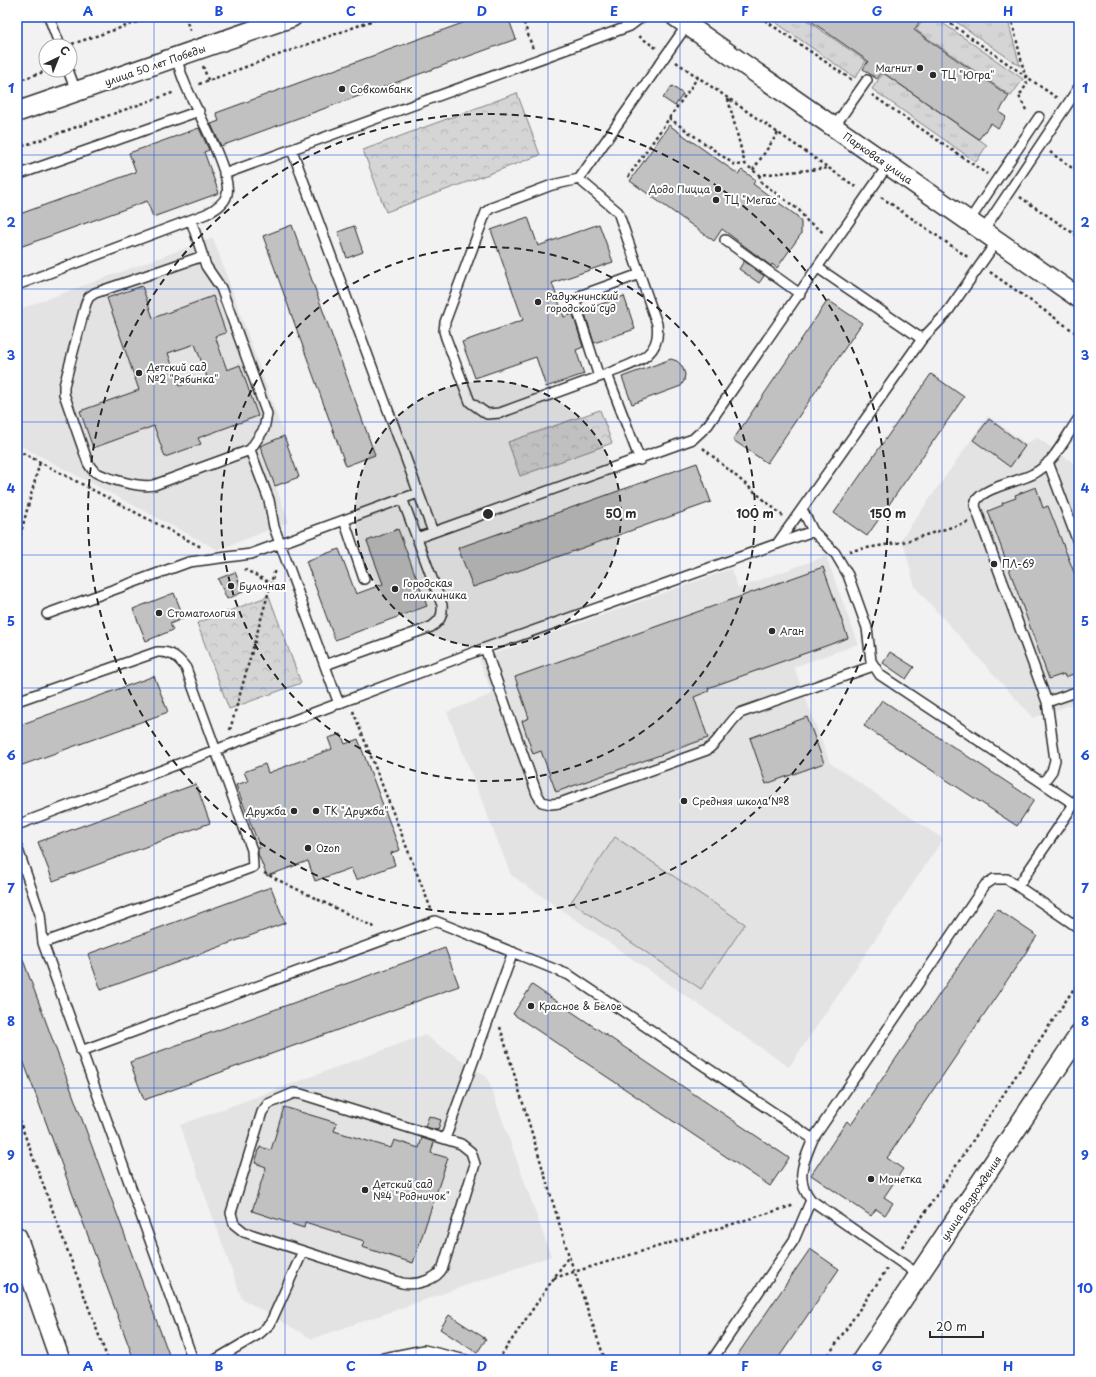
<svg xmlns="http://www.w3.org/2000/svg" width="1096" height="1377" viewBox="0 0 1096 1377" font-family="'Playpen Sans',sans-serif">
	<style>
		.built { fill: #e3e3e3 }
		.grass { fill: url(#grass-tufts); stroke: #808080 }
		.park { fill: url(#park-crowns); stroke: #808080 }
		.pitch { fill: #d5d5d5; stroke: #808080 }
		.building { fill: #c1c1c1; stroke: #2b2b2b; fill-rule: evenodd }
		.lines { fill: none; stroke-linecap: round; stroke-linejoin: round }
		.lane-casing { stroke: #2b2b2b; stroke-width: 12 }
		.street-casing { stroke: #2b2b2b; stroke-width: 22 }
		.path { stroke: #2b2b2b; stroke-width: 2.5; stroke-dasharray: 3 3; stroke-linecap: butt }
		.lane { stroke: #fff; stroke-width: 9 }
		.street { stroke: #fff; stroke-width: 19 }
		.grid { fill: none; stroke: #1d4ed8; stroke-width: 1; stroke-opacity: 0.55 }
		.ring { fill: none; stroke: #2b2b2b; stroke-width: 2; stroke-dasharray: 7 5 }
		.poi-dot { fill: #2b2b2b; stroke: #fff; stroke-width: 1.5 }
		.labels { text-anchor: middle; stroke-width: 4; stroke-linejoin: round; paint-order: stroke }
		.street-label { font-size: 10px; fill: #2b2b2b; stroke: #fff }
		.poi-label { font-size: 10px; fill: #2b2b2b; stroke: #fff; text-anchor: start }
		.centre { fill: #2b2b2b; stroke: #fff; stroke-width: 2 }
		.ring-label { font-size: 12px; text-anchor: middle; font-weight: bold; fill: #2b2b2b; stroke: #fff; stroke-width: 4; stroke-linejoin: round; paint-order: stroke }
		.neatline { fill: none; stroke: #1d4ed8; stroke-width: 1.5 }
		.grid-label { font-size: 13px; text-anchor: middle; font-weight: bold; fill: #1d4ed8 }
	</style>
	<defs>
		<pattern id="grass-tufts" width="24" height="20" patternUnits="userSpaceOnUse"><rect width="24" height="20" fill="#d5d5d5"/><path d="M3 7l-1-3M5 7V3M7 7l1-3M15 17l-1-3M17 17v-4M19 17l1-3" fill="none" stroke="#b7b7b7"/></pattern>
		<pattern id="park-crowns" width="20" height="18" patternUnits="userSpaceOnUse"><rect width="20" height="18" fill="#d5d5d5"/><path d="M2 6a3 3 0 1 1 6 0M12 15a3 3 0 1 1 6 0" fill="none" stroke="#b7b7b7"/></pattern>
	</defs>
	<rect width="100%" height="100%" fill="#f2f2f2"/>
	<filter id="ink" filterUnits="userSpaceOnUse"><feTurbulence type="fractalNoise" baseFrequency=".025" numOctaves="2"/><feDisplacementMap in="SourceGraphic" scale="8" xChannelSelector="R" yChannelSelector="G"/><feConvolveMatrix kernelMatrix="1 2 1 2 8 2 1 2 1" color-interpolation-filters="sRGB"/></filter>
	<g filter="url(#ink)">
		<path class="built" d="M213,238l86,239 -23,10 13,35 -71,28 -201,-106v-134z
			M988,416l37,27 13,-5 41,29v235l-46,16 -118,-131 -13,-49z
			M826,556l32,88 -64,23 36,96 113,76 -154,228 -278,-192 -64,-163 45,-18 -13,-35 252,-90 7,19z
			M424,1035l63,42 64,179 -239,83 -70,-40 -62,-174z"/>
		<path class="grass" d="M768,17h34l64,44 -11,17z
			M925,17h9l89,62 -12,17 -95,-66z
			M949,17h58l13,49z
			M883,73l104,72 -11,17 -104,-73z"/>
		<path class="park" d="M517,93l23,62 -154,57 -23,-62z
			M600,410l12,33 -92,33 -12,-34z
			M269,596l32,87 -72,26 -32,-86z"/>
		<path class="pitch" d="M615,837l130,87 -44,65 -130,-87z"/>
		<path class="building" d="M479,17h29l8,22 -295,107 -10,-22 8,-3 -3,-8z
			M805,17h118l-9,13 95,66 -10,16 7,5 -8,11 -7,-5 -12,16 -97,-67 -5,7 -14,-10 5,-8z
			M672,86l11,8 -8,12 -12,-8z
			M669,125l69,49 4,-4 14,10 -3,4 44,32 4,6v12l-24,34 -5,-4 -1,2 -49,-37 -8,12 -84,-60z
			M199,128l10,22 -5,2 15,41 -66,24 -6,-16 -130,47v-33l119,-43 -7,-19z
			M528,217l10,29 61,-22 14,38 -61,21 12,34 9,-3 10,33 -7,3 8,24 -38,13 -10,-30 -61,21 -13,-36 61,-22 -32,-90z
			M292,225l83,230 -29,11 -83,-230z
			M354,226l9,26 -16,6 -9,-26z
			M744,261l20,15 -5,7 -20,-14z
			M142,286l11,32 60,-22 13,37 -11,3 12,34 13,-5 18,51 -60,22 3,6 -36,13 -11,-31 -61,22 -13,-37 59,-21 -32,-92zM195,344l12,33 -28,9 -11,-33z
			M624,296l11,33 -41,14 -10,-33z
			M828,300l34,23 -95,140 -34,-23z
			M671,359l6,2 5,5 3,8 -1,7 -3,5 -49,18 -10,-27z
			M931,374l33,23 -97,139 -33,-23z
			M989,419l36,27 -15,21 -37,-27z
			M284,436l15,41 -24,9 -15,-40z
			M697,463l14,39 -238,85 -15,-39z
			M1036,487l7,21 5,-2 31,79v87l-14,5 -1,-3 -15,5 -61,-168 15,-6 -1,-2 14,-5 -1,-3z
			M398,529l29,77 -92,34 -29,-79 33,-12 17,45 27,-10 -16,-43z
			M823,567l25,71 -140,50 1,3 -15,6 14,41 -152,54 -15,-41 -8,3 -11,-33 7,-3 -14,-41z
			M235,572l8,20 -16,7 -9,-20z
			M174,593l10,25 -14,6 3,6 -27,11 -13,-32z
			M890,652l24,15 -8,12 -23,-16z
			M154,676l14,36 -151,55v-41z
			M882,700l152,100 -17,26 -153,-100z
			M807,717l17,46 -58,21 -16,-46z
			M341,734l4,10 13,-5 42,111 -9,3 4,12 -39,15 -5,-12 -36,13 -7,-20 -41,15 -9,-22v-5l2,-1 -24,-63 12,-4 -4,-9 21,-8 3,9 64,-24 -4,-11z
			M196,784l14,39 -157,58 -15,-39z
			M271,887l14,36 -184,67 -13,-36z
			M997,909l40,27 -150,222 16,11 -19,28 9,6 -8,12 -9,-6 -5,7 -60,-41 36,-54 4,4z
			M445,948l14,38 -315,114 -14,-38z
			M17,949h2l152,411h-37l-117,-316z
			M532,985l257,173 -19,28 -257,-172z
			M284,1107l53,16 -3,8 57,17 3,-8 25,8 3,-10 12,4 -3,11 17,5 -35,105 -51,-16 2,-6 -59,-19 -1,6 -52,-17 14,-44 -11,-4 5,-16 11,3z
			M429,1116l12,4 -3,10 -13,-3z
			M810,1249l29,20 -62,91h-43z
			M449,1315l37,24 -9,14 -37,-24z"/>
		<g class="lines">
			<g class="lane-casing">
				<path id="lane" d="M49,17l11,29
					M68,70l8,21
					M834,127l33,-47
					M292,150l141,382
					M224,174l406,-148 12,-9
					M17,175l182,-64
					M579,179l39,33 39,112c5,34 -24,39 -50,50l33,86
					M191,220l15,46 15,22 46,126 -3,15 -14,21 -96,35c-13,3 -42,-5 -55,-11 -6,-2 -8,-6 -11,-11l-24,-69v-8l22,-83 3,-6 6,-4 108,-37
					M969,221l70,-104
					M983,231l96,-144
					M725,240l75,54
					M818,268l104,71
					M17,285l189,-71c8,-4 19,-10 21,-20 5,-20 -32,-87 -41,-108 -4,-9 -7,-19 -10,-29
					M607,374l-107,39 -13,1 -17,-12 -24,-64 -2,-7 1,-9 41,-110 5,-4 61,-23 27,-6 108,-154
					M599,377l-24,-75 7,-7 58,-21
					M250,450l19,50 5,27 65,177
					M1048,462l31,83
					M802,509l11,22 22,22 13,22 19,53 4,33 9,14 194,129
					M344,520l20,59
					M417,538l276,-99 15,-14 180,-260
					M777,544l145,-205 24,-25 51,-73
					M47,614l142,-52 62,-8 167,-61
					M485,648l52,146 5,8 9,2 9,-1 147,-53c14,-10 20,-26 33,-37l133,-47
					M325,665l106,-38c9,-6 12,-11 11,-22l-40,-107
					M17,701l140,-49c14,-1 21,5 29,16l66,182 1,17 -210,76
					M1047,702l-72,-196 1,-5c8,-14 42,-19 57,-27 21,-10 33,-38 46,-56
					M1043,783l9,-12 3,-11 -8,-58 32,-11
					M17,825l468,-177 328,-117
					M17,847l23,67 3,29 150,417
					M1018,886l61,-89
					M81,1051l354,-130 134,54 244,164c-9,22 -19,40 -2,61l108,75
					M294,1093l7,1 160,50 10,8 4,12 -32,103c-6,13 -27,19 -41,16l-158,-51 -10,-8 -3,-11 31,-101 6,-8z
					M445,1139l68,-187
					M813,1139l172,-254 9,-6h13l72,49
					M215,1360l44,-26 11,-10 33,-73
					M374,1360l50,-10 42,10
					M712,1360l82,-120 17,-40"/>
			</g>
			<g class="street-casing">
				<path id="street" d="M676,17l403,281
					M17,112l275,-95
					M17,1237l43,123
					M862,1360l217,-325"/>
			</g>
			<path class="path" d="M185,17l6,16
				M522,17l11,32
				M760,17l92,63
				M941,17l116,81
				M1011,17l16,67 -8,12 8,16
				M639,36l17,12
				M72,44l81,-27
				M676,62l180,125
				M203,66l5,14
				M17,81l32,-11
				M199,84l183,-67
				M872,95l115,79
				M728,99l17,65 14,11 69,-7
				M669,118l66,47 10,-1
				M17,148l158,-56
				M1050,152l29,21
				M753,170l25,-37
				M759,175l3,8 37,27 8,11 17,12
				M628,177l70,-100
				M881,197l88,61
				M1020,197l59,40
				M990,272l89,63
				M703,448l80,68
				M17,450l184,97
				M17,547l23,-85
				M849,551l54,-9 65,-20
				M244,569l38,20
				M353,711l78,198
				M230,730l45,-161
				M264,873l112,55
				M500,1027l69,229 36,104
				M17,1114l91,246
				M902,1247l177,-266
				M554,1278l241,-73
				M498,1360l71,-104
				M825,1360l62,-91"/>
			<use href="#lane" class="lane"/>
			<use href="#street" class="street"/>
		</g>
	</g>
	<path class="grid" d="M154,17v1343M285,17v1343M416,17v1343M548,17v1343M680,17v1343M811,17v1343M942,17v1343M17,155h1062M17,289h1062M17,422h1062M17,555h1062M17,688h1062M17,822h1062M17,955h1062M17,1088h1062M17,1222h1062"/>
	<circle cx="488" cy="514" r="133" fill="#2b2b2b" fill-opacity=".12"/>
	<g class="ring">
		<circle cx="488" cy="514" r="133"/>
		<circle cx="488" cy="514" r="267"/>
		<circle cx="488" cy="514" r="400"/>
	</g>
	<g class="poi-dot">
		<circle cx="920" cy="68" r="4"/>
		<circle cx="933" cy="75" r="4"/>
		<circle cx="342" cy="89" r="4"/>
		<circle cx="718" cy="189" r="4"/>
		<circle cx="716" cy="200" r="4"/>
		<circle cx="538" cy="302" r="4"/>
		<circle cx="139" cy="373" r="4"/>
		<circle cx="994" cy="564" r="4"/>
		<circle cx="231" cy="586" r="4"/>
		<circle cx="395" cy="589" r="4"/>
		<circle cx="159" cy="613" r="4"/>
		<circle cx="772" cy="631" r="4"/>
		<circle cx="684" cy="801" r="4"/>
		<circle cx="294" cy="811" r="4"/>
		<circle cx="316" cy="811" r="4"/>
		<circle cx="308" cy="848" r="4"/>
		<circle cx="531" cy="1006" r="4"/>
		<circle cx="871" cy="1179" r="4"/>
		<circle cx="365" cy="1190" r="4"/>
	</g>
	<g class="labels">
		<g class="street-label">
			<text transform="translate(155 65) rotate(-19)" y="4">улица 50 лет Победы</text>
			<text transform="translate(878 158) rotate(35)" y="4">Парковая улица</text>
			<text transform="translate(971 1198) rotate(-56)" y="4">улица Возрождения</text>
		</g>
		<g class="poi-label">
			<text x="912" y="72" text-anchor="end">Магнит</text>
			<text x="941" y="79">ТЦ "Югра"</text>
			<text x="350" y="93">Совкомбанк</text>
			<text x="710" y="193" text-anchor="end">Додо Пицца</text>
			<text x="724" y="204">ТЦ "Мегас"</text>
			<text x="546" y="300">Радужнинский<tspan x="546" dy="12">городской суд</tspan></text>
			<text x="147" y="371">Детский сад<tspan x="147" dy="12">№2 "Рябинка"</tspan></text>
			<text x="1002" y="568">ПЛ-69</text>
			<text x="403" y="587">Городская<tspan x="403" dy="12">поликлиника</tspan></text>
			<text x="239" y="590">Булочная</text>
			<text x="167" y="617">Стоматология</text>
			<text x="780" y="635">Аган</text>
			<text x="692" y="805">Средняя школа №8</text>
			<text x="286" y="815" text-anchor="end">Дружба</text>
			<text x="324" y="815">ТК "Дружба"</text>
			<text x="316" y="852">Ozon</text>
			<text x="539" y="1010">Красное &amp; Белое</text>
			<text x="879" y="1183">Монетка</text>
			<text x="373" y="1188">Детский сад<tspan x="373" dy="12">№4 "Родничок"</tspan></text>
		</g>
	</g>
	<circle cx="488" cy="514" r="6" class="centre"/>
	<g class="ring-label">
		<text x="621" y="518">50 m</text>
		<text x="755" y="518">100 m</text>
		<text x="888" y="518">150 m</text>
	</g>
	<rect width="1096" height="1377" fill="none" stroke="#fff" stroke-width="44"/>
	<g transform="translate(58 58) rotate(43)"><circle r="19" fill="#ffffff" stroke="#aaaaaa"/>
	<path d="M0-3L7 15L0 10L-7 15Z" fill="#2b2b2b"/>
	<text y="-6" font-size="11" font-weight="bold" text-anchor="middle" fill="#2b2b2b">С</text>
	</g>
	<path d="M930 1331v6h53v-6" fill="none" stroke="#2b2b2b" stroke-width="2"/>
	<text x="936" y="1331" font-size="12" fill="#2b2b2b" stroke="#ffffff" stroke-width="3" paint-order="stroke">20 m</text>
	<rect x="22" y="22" width="1052" height="1333" class="neatline"/>
	<g class="grid-label">
		<text x="88" y="16">A</text>
		<text x="219" y="16">B</text>
		<text x="351" y="16">C</text>
		<text x="482" y="16">D</text>
		<text x="614" y="16">E</text>
		<text x="745" y="16">F</text>
		<text x="877" y="16">G</text>
		<text x="1008" y="16">H</text>
		<text x="11" y="93">1</text>
		<text x="1085" y="93">1</text>
		<text x="11" y="227">2</text>
		<text x="1085" y="227">2</text>
		<text x="11" y="360">3</text>
		<text x="1085" y="360">3</text>
		<text x="11" y="493">4</text>
		<text x="1085" y="493">4</text>
		<text x="11" y="626">5</text>
		<text x="1085" y="626">5</text>
		<text x="11" y="760">6</text>
		<text x="1085" y="760">6</text>
		<text x="11" y="893">7</text>
		<text x="1085" y="893">7</text>
		<text x="11" y="1026">8</text>
		<text x="1085" y="1026">8</text>
		<text x="11" y="1160">9</text>
		<text x="1085" y="1160">9</text>
		<text x="11" y="1293">10</text>
		<text x="1085" y="1293">10</text>
		<text x="88" y="1371">A</text>
		<text x="219" y="1371">B</text>
		<text x="351" y="1371">C</text>
		<text x="482" y="1371">D</text>
		<text x="614" y="1371">E</text>
		<text x="745" y="1371">F</text>
		<text x="877" y="1371">G</text>
		<text x="1008" y="1371">H</text>
	</g>
</svg>
